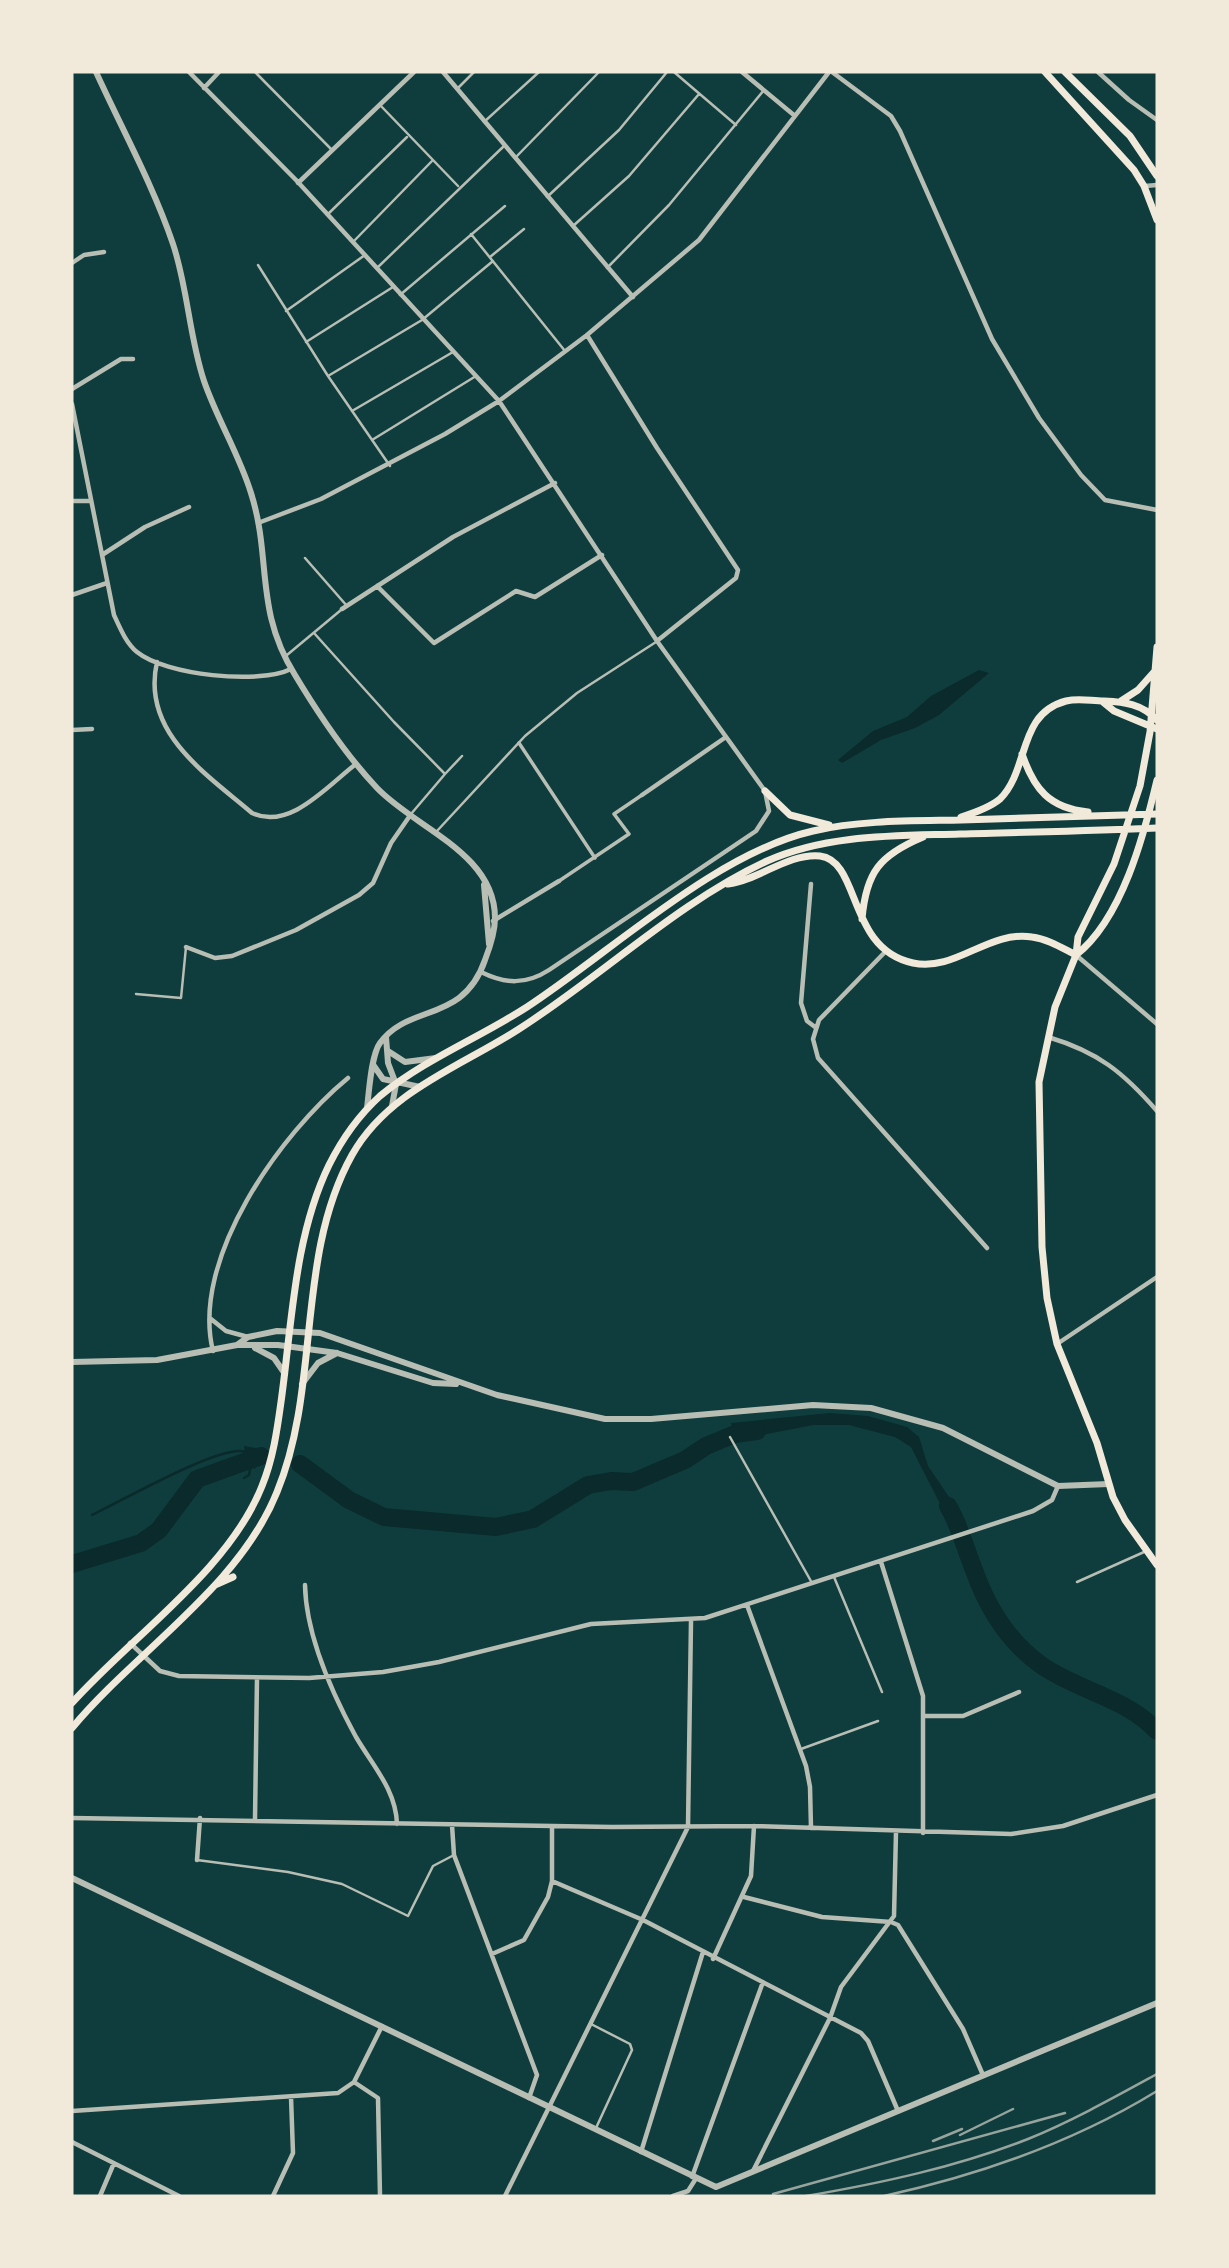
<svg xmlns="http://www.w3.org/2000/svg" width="1229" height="2268" viewBox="0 0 1229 2268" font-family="'Times New Roman',serif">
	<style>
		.water { fill: #0a2a2b }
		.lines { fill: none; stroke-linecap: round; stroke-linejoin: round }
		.stream { stroke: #0a2a2b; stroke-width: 2.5 }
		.river { stroke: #0a2a2b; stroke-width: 18 }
		.service { stroke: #b8beb3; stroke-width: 2.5 }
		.pedestrian { stroke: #b8beb3; stroke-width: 3.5 }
		.minor { stroke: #b8beb3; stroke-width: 4.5 }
		.tertiary { stroke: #b8beb3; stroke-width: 6 }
		.secondary { stroke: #f1e9da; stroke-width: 7 }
		.primary { stroke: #f1e9da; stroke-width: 7 }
		.rail { stroke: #97a49c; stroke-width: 2.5 }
	</style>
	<rect width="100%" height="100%" fill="#0f3d3e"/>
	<path class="water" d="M979,670l10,3 -50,42 -24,13 -34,12 -39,23 -4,-3 35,-29 34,-14 24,-21z
		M830,1413l38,3 39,11 12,10 9,29 38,56 -14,5 -41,-80 -16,-10 -46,-12h-36l-61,12 -3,-4 -15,3 -3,-13z
		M244,1446l18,3 -7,20 -8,-5z"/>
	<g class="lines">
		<path class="stream" d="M244,1478l5,-3 2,-11
			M92,1515c28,-13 130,-72 154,-63"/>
		<path class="river" d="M300,1464l49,36 35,17 112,10 37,-8 55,-34 23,-4 22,1 52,-22 21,-14 29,-12 22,-3
			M948,1506c12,20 17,42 26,64 13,37 35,72 67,95 37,26 84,32 116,66
			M72,1564l69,-21 18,-13 38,-51 64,-23"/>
		<path class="service" d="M255,72l76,77
			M674,72l62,53
			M457,89l17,-17
			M380,105l78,81
			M484,122l55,-50
			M516,157l83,-85
			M547,197l72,-67 48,-58
			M327,215l80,-78
			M573,226l56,-50 70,-82
			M471,234l94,117
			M353,242l79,-81
			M490,257l34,-28
			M258,265l70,111 62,90
			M377,268l127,-122
			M607,268l62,-63 95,-115
			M400,295l105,-89
			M286,311l79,-56
			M306,342l87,-55
			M328,376l94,-56 71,-59
			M352,411l101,-59
			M372,440l104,-64
			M305,558l42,48
			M314,633l80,89 51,52 -34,40
			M287,655l54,-45
			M445,774l17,-18
			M437,831l88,-95 52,-43 79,-51
			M136,994l45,4 5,-51
			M730,1437l82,146
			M834,1577l48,115
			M1077,1582l67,-30
			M801,1749l77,-28
			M197,1860l91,12 54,12 66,32 25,-50 21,-11
			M591,2024l39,20 2,6 -36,78"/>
		<path class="pedestrian" d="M519,743l76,115
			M559,881l70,-47 -15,-20 28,-19"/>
		<path class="minor" d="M189,72l107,108 203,221 158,240 108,150 4,20 -13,20 -207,139c-23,15 -44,14 -68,2
			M443,72l190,225
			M742,72l53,44
			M832,72l59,44 9,15 92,208 47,79 42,57 24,25 52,10
			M1098,72l31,28 28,20
			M204,88l15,-16
			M298,183l116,-111
			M1145,186l12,-1
			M72,263l12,-8 20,-3
			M587,335l70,113 81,122 -2,8 -79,63
			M72,389l49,-30h12
			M72,404l42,211c6,13 12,28 23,37 28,23 122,33 154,17
			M72,501h19
			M258,523l63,-24 124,-65 54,-33 88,-66 112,-95 130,-168
			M102,555l43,-28 44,-20
			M377,586l57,57 82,-52 19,6 67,-42
			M72,595l35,-12
			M342,609l111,-72 102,-54
			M157,662c-16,70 48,111 95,151 38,18 76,-28 104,-49
			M72,730l20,-1
			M642,795l84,-58
			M811,884l-10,119 6,18 8,6
			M493,921l66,-40
			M186,947l29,11 17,-2 64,-26 63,-35 14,-12 18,-40 18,-26
			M885,952l-66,68 -6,19 5,19 169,190
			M1076,955l81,69
			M1048,1037c50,15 75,35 109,74
			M211,1319l15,12 22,6
			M1057,1344l100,-67
			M213,1351c-23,-92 68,-218 135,-273
			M881,1562l42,134v137
			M305,1585c1,51 27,108 51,152 17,29 40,53 41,87
			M747,1605l59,161 4,21 1,41
			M130,1643l30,28 19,5 130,2 74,-6 56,-10 152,-38 114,-6 328,-107 19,-11 6,-14
			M925,1716h38l56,-24
			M72,1818l540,9 142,-1 257,8 52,-8 94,-31
			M255,1819l2,-141
			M452,1825l2,30 83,220 -8,23
			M197,1860l3,-42
			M552,1881l91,39 218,113 7,8 30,70
			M744,1897l78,20 69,5 7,3 65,104 20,46
			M492,1954l32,-14 24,-43 4,-16v-55
			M713,1959l38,-83 3,-50
			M354,2082l24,16 2,98
			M72,2111l266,-18 16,-11 28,-56
			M72,2142l107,54
			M641,2152l62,-200
			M753,2171l77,-153 11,-31 53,-71 2,-84
			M692,2177l71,-195
			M100,2196l14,-33
			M273,2196l20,-43 -2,-56
			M505,2196l183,-369 3,-206
			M673,2196l15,-5 7,-11"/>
		<path class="tertiary" d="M96,72c26,57 57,113 77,172 15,45 16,92 31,137 13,38 35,73 47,112 21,66 3,116 44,182 24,40 50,79 82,113 38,40 118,65 118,130 0,14 -5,29 -10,42 -22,64 -76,43 -105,83 -9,12 -11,50 -13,65
			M484,885l5,59
			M386,1037l2,26 8,21 -4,22
			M388,1051l17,11 31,-4
			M374,1066l9,13 37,8
			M237,1345l11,-8 29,-6 43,2 177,62 108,24h46l162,-14 58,3 72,20 115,58 51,-2
			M255,1348l19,10 11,16
			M72,1362l85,-2 80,-15h41l59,8 96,30 23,1
			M302,1384l16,-21 19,-10
			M72,1878l644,309 441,-184"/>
		<path class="secondary" d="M1076,955l-21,52 -16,75 3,165 5,51 10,46 40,99 16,54 12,23 32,45"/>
		<path class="primary" d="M1045,72l89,98 10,16 13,34
			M1065,72l65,64 27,40
			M1121,701l17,-11 16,-18
			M1103,702l11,9 43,18
			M1022,754c12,35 27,54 66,58
			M765,791l25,24 39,10
			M961,817c13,-4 28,-9 39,-18 30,-30 17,-85 66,-98 13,-3 25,0 38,0 21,1 38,3 53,19
			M728,884c31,-4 60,-31 92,-28 41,5 27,93 93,107 43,9 75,-33 119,-26 16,2 30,11 44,18
			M862,919c4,-47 18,-64 61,-82
			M1076,955l2,-18 36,-73 26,-78 10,-54 7,-85
			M1076,955c46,-36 68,-120 81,-175
			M215,1585l18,-8
			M72,1703c60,-67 157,-133 190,-217 11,-27 15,-55 19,-84 11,-78 13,-165 48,-237 13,-26 29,-49 51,-69 45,-37 99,-58 147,-89 84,-55 189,-154 286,-176 48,-11 99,-10 148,-11 66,-2 131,-4 196,-6
			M72,1728c64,-77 167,-141 205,-236 44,-106 18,-235 75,-337 36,-64 108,-88 167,-126 83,-53 159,-127 248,-168 60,-27 129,-25 193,-27 66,-2 132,-3 197,-6"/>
		<path class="rail" d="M960,2135l53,-26
			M933,2141l29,-12
			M773,2194l292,-81
			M806,2196c76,-13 150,-29 222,-57 44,-18 87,-42 129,-65
			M884,2196c95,-21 190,-54 273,-105"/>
	</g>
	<rect width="1229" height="2268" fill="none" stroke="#f1e9da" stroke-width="147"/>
</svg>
